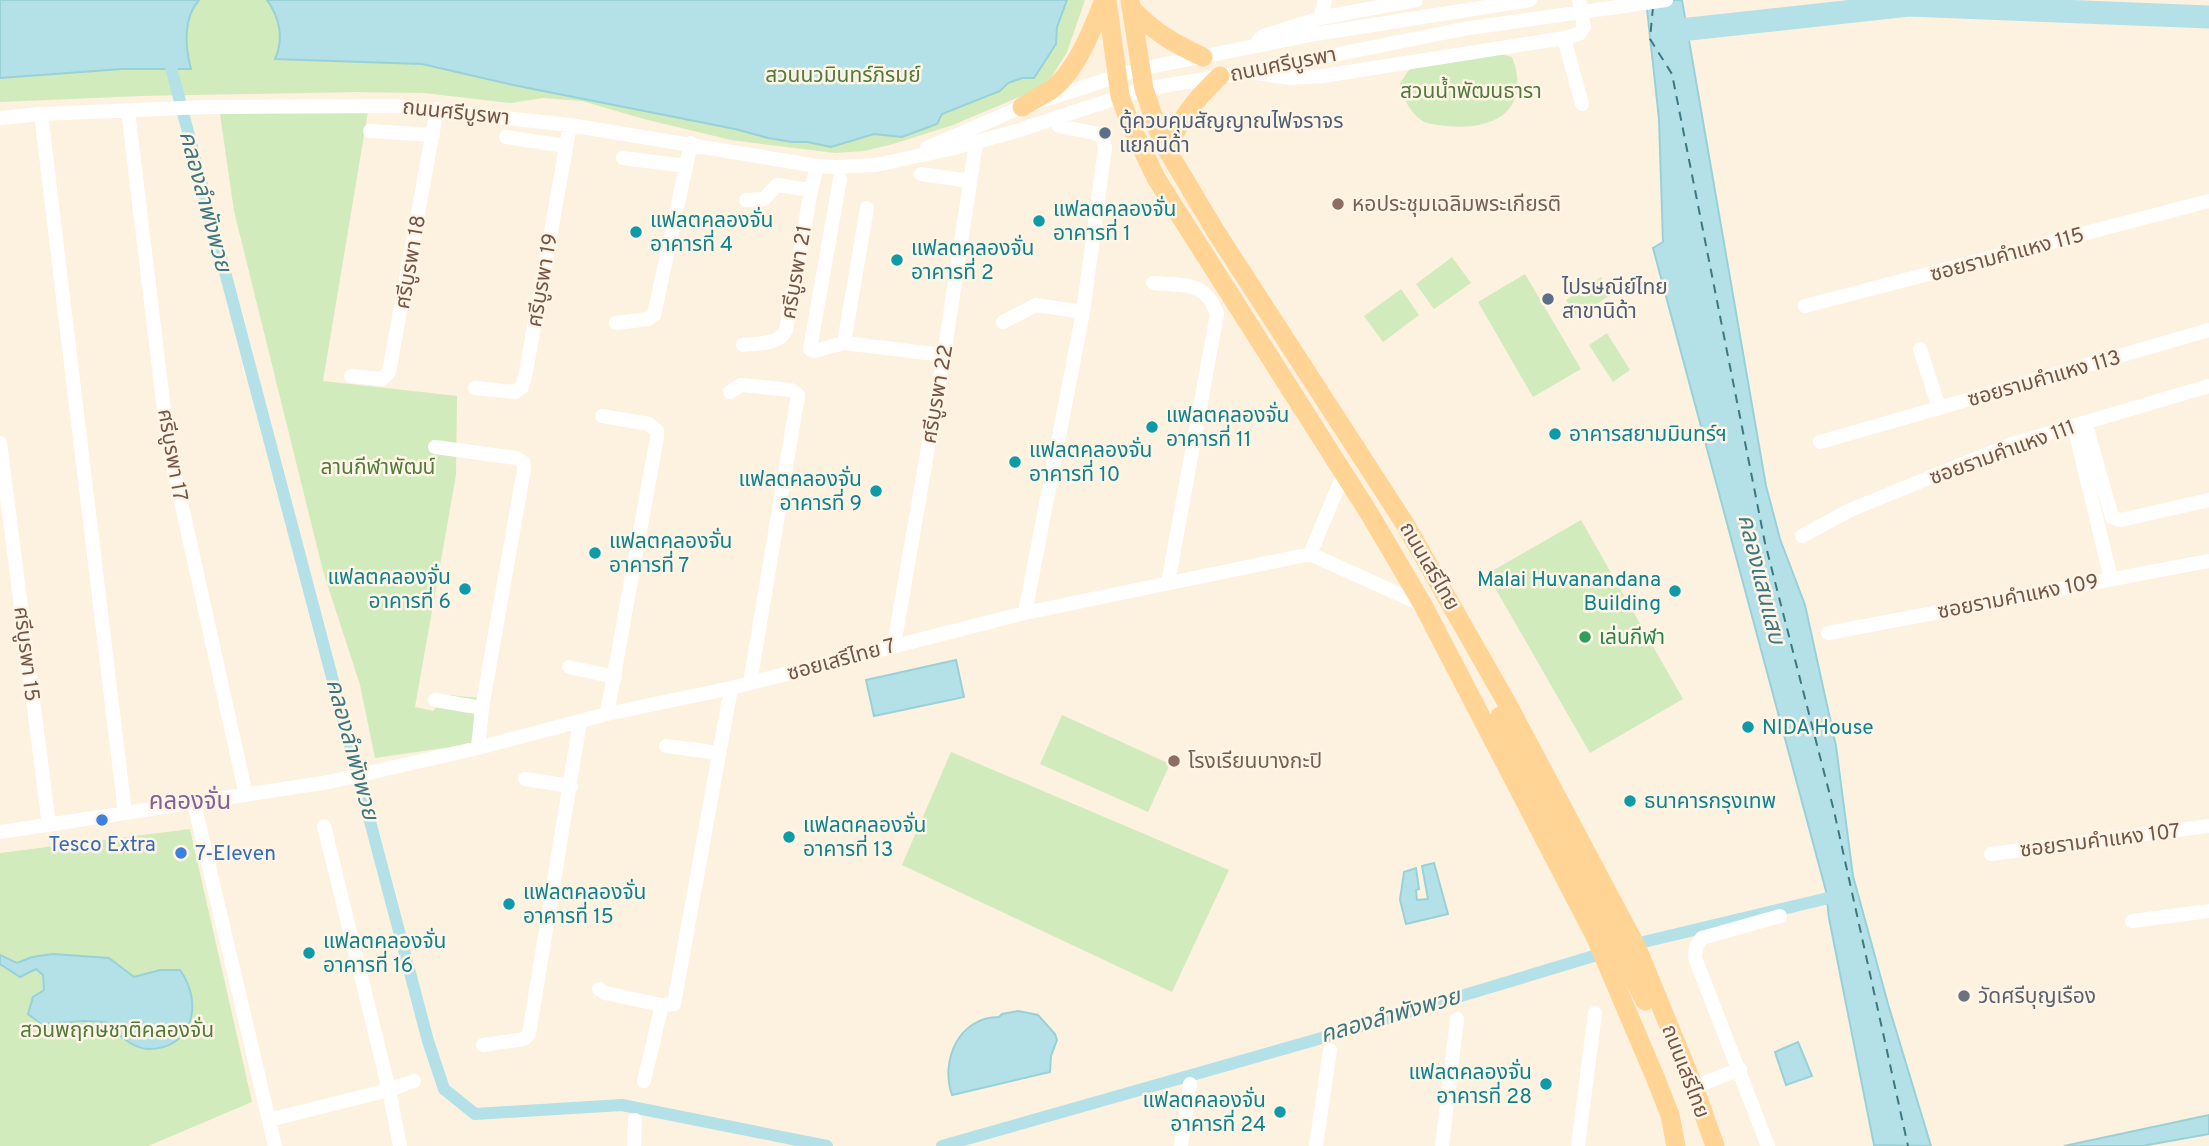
<svg xmlns="http://www.w3.org/2000/svg" width="2209" height="1146" viewBox="0 0 2209 1146" font-family="Overpass,'Noto Sans Thai',sans-serif">
	<style>
		.green { fill: #d1ebbd }
		.water { fill: #b3e1e7; stroke: #99d1d9; stroke-width: 2 }
		.lines { fill: none; stroke-linecap: round; stroke-linejoin: round }
		.canal { stroke: #b3e1e7; stroke-width: 12 }
		.river { stroke: #b3e1e7; stroke-width: 23 }
		.ferry { stroke: #3c7882; stroke-width: 2; stroke-dasharray: 9 7; stroke-linecap: butt }
		.minor { stroke: #fff; stroke-width: 14 }
		.major { stroke: #ffd494; stroke-width: 19 }
		.service-dot { fill: #5c6f8a; stroke: #fff5e6; stroke-width: 2.5 }
		.education-dot { fill: #8d6e63; stroke: #fff5e6; stroke-width: 2.5 }
		.culture-dot { fill: #0f9aa8; stroke: #fff5e6; stroke-width: 2.5 }
		.leisure-dot { fill: #2e9e5b; stroke: #fff5e6; stroke-width: 2.5 }
		.shop-dot { fill: #3f7fe0; stroke: #fff5e6; stroke-width: 2.5 }
		.worship-dot { fill: #6b7280; stroke: #fff5e6; stroke-width: 2.5 }
		.labels { text-anchor: middle; stroke-width: 5; stroke-linejoin: round; paint-order: stroke }
		.street-label { font-size: 21px; fill: #745546; stroke: #fff5e6 }
		.park-label { font-size: 21px; fill: #517b3d; stroke: #fff5e6 }
		.service-label { font-size: 21px; fill: #4e5e75; stroke: #fff5e6; text-anchor: start }
		.education-label { font-size: 21px; fill: #785e54; stroke: #fff5e6; text-anchor: start }
		.culture-label { font-size: 21px; fill: #0d838f; stroke: #fff5e6; text-anchor: start }
		.leisure-label { font-size: 21px; fill: #27864d; stroke: #fff5e6; text-anchor: start }
		.shop-label { font-size: 21px; fill: #366cbe; stroke: #fff5e6 }
		.worship-label { font-size: 21px; fill: #5b616d; stroke: #fff5e6; text-anchor: start }
		.water-label { font-size: 23px; font-style: italic; fill: #3c7882; stroke: #fff5e6 }
		.quarter-label { font-size: 24px; fill: #846198; stroke: #fff5e6 }
	</style>
	<rect width="100%" height="100%" fill="#fdf1df"/>
	<path class="green" d="M0,0h1085l-18,52 -16,26 -15,12 -83,35 -60,19 -29,7 -29,2 -104,-13 -87,-21 -62,-18 -39,-3 -32,5 -87,-10 -69,-1 -214,4 -141,6z
		M1494,52l18,5c20,52 -17,74 -64,69 -8,-1 -20,-1 -27,-6 -13,-10 -17,-21 -21,-37l9,-13 14,-8z
		M368,111l-45,270 134,15 -1,79 -41,232 18,4 15,-16 32,3 -9,46 -96,14 -15,-73 -37,-114 -89,-360 -14,-97z
		M1452,257l19,26 -37,26 -18,-25z
		M1525,274l56,95 -48,28 -55,-95z
		M1601,277l11,17 -35,23 -11,-17z
		M1401,289l18,26 -36,27 -19,-26z
		M1607,333l23,37 -17,12 -24,-37z
		M1581,520l102,179 -93,54 -103,-179z
		M1062,715l108,49 -22,48 -108,-48z
		M951,752l278,118 -57,122 -270,-127z
		M190,829l62,273 -104,44h-148v-293z"/>
	<path class="water" d="M0,0h199c-16,18 -14,47 -8,69h-69l-122,9z
		M267,0h800l-10,27 -1,17 -22,34h-12l-14,5 -8,8 -58,23 -5,10 -35,13 -28,-3 -43,13 -24,-5h-15l-24,-4 -33,-9 -222,-44 -91,-21 -147,-5c9,-20 5,-41 -8,-59z
		M1646,0h36l84,486 14,53 25,66 31,141 17,130 35,128 43,142 -57,-1 -45,-227 -3,-27 -173,-643 10,-6 -4,-123z
		M956,660l8,37 -90,19 -8,-36z
		M1434,863l14,51 -42,10 -6,-24 4,-28 12,-4 3,21 -3,1 1,10 11,-1 -6,-33z
		M53,954l56,4 25,19 26,-7h20c24,33 13,80 -33,79 -16,-1 -31,-17 -41,-27l-22,-1 -43,3 -13,-10 5,-17 11,-7 -1,-15 -7,-6 -16,8 -20,-13v-9l17,8 15,-6z
		M1018,1011l20,4 17,19 2,6 -6,16 -1,16 -98,23c-12,-35 7,-78 47,-78l3,-3z
		M1798,1042l14,34 -26,9 -11,-33z
		M2209,1115v19l-67,12h-78z"/>
	<g class="lines">
		<path class="canal" d="M168,56l260,985 16,48 31,25 147,-9 205,41
			M1631,945l210,-50
			M942,1146l373,-106 292,-88"/>
		<path class="river" d="M1671,31l238,-26 300,12"/>
		<path class="ferry" d="M1653,7l-3,32 22,35 93,469 69,268 74,335"/>
		<path class="minor" d="M1320,18l5,-18
			M1564,38l18,66
			M1258,41l6,-5 56,-18 96,-18
			M1256,73l33,5 34,-2 241,-38 15,-4 5,-7 -5,-27
			M128,111l40,332 78,352
			M41,114l84,699
			M0,118l41,-4 164,-7 190,-1 175,19 247,41 18,1 41,-2 74,-16 60,-16 134,-44 105,-17 214,-43 203,-29
			M370,131l63,4
			M506,137l60,9
			M927,148l95,-41 118,-38 176,-35 214,-34
			M623,158l63,8
			M921,174l49,7
			M840,179l-30,170 4,2 30,-8 100,12
			M746,200l18,-1 13,-14 34,5
			M1153,283c30,3 53,-3 64,31l-49,269
			M1805,306l404,-105
			M1003,322l33,-17 47,7
			M616,323l32,-4 6,-4 37,-172
			M844,343l23,-135
			M743,345c15,-2 36,0 43,-15l25,-140 6,-24
			M1920,349l19,59 270,-78
			M351,376l31,3 7,-7 48,-263
			M475,388l40,4 7,-5 3,-10 45,-252
			M730,392l11,-7 50,5 7,5 -48,288
			M602,416l47,8 8,7v6l-50,277
			M2074,426l37,153
			M2087,429l25,88 9,3 88,-20
			M1820,442l119,-34
			M0,443l49,382
			M435,447l81,11 7,4 1,7 -42,239 -4,40
			M1802,536l48,-26 162,-66 197,-58
			M1310,554l113,51
			M1025,613l58,-301 22,-164 -2,-8 -4,-6 -40,-8
			M1828,633l381,-72
			M894,645l50,-290 32,-212
			M569,667l46,10
			M435,700l47,8
			M666,746l53,7
			M525,779l46,7
			M194,803l81,343
			M324,826l65,264 11,56
			M0,832l329,-50 149,-34 129,-34 124,-26 294,-75 285,-59 34,-81
			M1991,854l218,-28
			M2132,921l77,-10
			M599,989l6,4 57,12 12,-1 57,-316
			M483,1045l41,-6 5,-5 51,-313
			M644,1081l18,-76
			M1694,1087l46,-18
			M269,1120l120,-30 25,-9
			M634,1146l1,-26
			M1181,1146l9,-62
			M1316,1146l14,-96
			M1442,1146l15,-127
			M1578,1146l17,-133
			M1768,1146l-73,-188 1,-11 6,-9 78,-22"/>
		<path class="major" d="M1107,0l13,96 10,28 26,54 213,335 54,92 172,331 60,141 15,38 6,31
			M1130,0l14,89 14,41 9,20 49,82 189,292 103,181 129,243 57,139 21,59
			M1131,8c23,24 42,35 72,49
			M1022,107c9,-6 20,-11 29,-17 25,-18 42,-62 53,-90
			M1167,150c14,-33 27,-49 53,-74
			M1500,716l145,285"/>
	</g>
	<g class="service-dot">
		<circle cx="1105" cy="133" r="7"/>
		<circle cx="1548" cy="299" r="7"/>
	</g>
	<g class="education-dot">
		<circle cx="1338" cy="204" r="7"/>
		<circle cx="1174" cy="761" r="7"/>
	</g>
	<g class="culture-dot">
		<circle cx="1039" cy="221" r="7"/>
		<circle cx="636" cy="232" r="7"/>
		<circle cx="897" cy="260" r="7"/>
		<circle cx="1152" cy="427" r="7"/>
		<circle cx="1555" cy="434" r="7"/>
		<circle cx="1015" cy="462" r="7"/>
		<circle cx="876" cy="491" r="7"/>
		<circle cx="595" cy="553" r="7"/>
		<circle cx="465" cy="589" r="7"/>
		<circle cx="1675" cy="591" r="7"/>
		<circle cx="1748" cy="727" r="7"/>
		<circle cx="1630" cy="801" r="7"/>
		<circle cx="789" cy="837" r="7"/>
		<circle cx="509" cy="904" r="7"/>
		<circle cx="309" cy="953" r="7"/>
		<circle cx="1546" cy="1084" r="7"/>
		<circle cx="1280" cy="1112" r="7"/>
	</g>
	<circle class="leisure-dot" cx="1585" cy="637" r="7"/>
	<g class="shop-dot">
		<circle cx="102" cy="820" r="7"/>
		<circle cx="181" cy="853" r="7"/>
	</g>
	<circle class="worship-dot" cx="1964" cy="996" r="7"/>
	<g class="labels">
		<g class="street-label">
			<text transform="translate(1283 64) rotate(-11)" y="7">ถนนศรีบูรพา</text>
			<text transform="translate(456 112) rotate(6)" y="7">ถนนศรีบูรพา</text>
			<text transform="translate(2007 254) rotate(-15)" y="7">ซอยรามคำแหง 115</text>
			<text transform="translate(410 262) rotate(-80)" y="7">ศรีบูรพา 18</text>
			<text transform="translate(796 272) rotate(-80)" y="7">ศรีบูรพา 21</text>
			<text transform="translate(542 280) rotate(-80)" y="7">ศรีบูรพา 19</text>
			<text transform="translate(2044 378) rotate(-16)" y="7">ซอยรามคำแหง 113</text>
			<text transform="translate(937 394) rotate(-80)" y="7">ศรีบูรพา 22</text>
			<text transform="translate(2002 452) rotate(-20)" y="7">ซอยรามคำแหง 111</text>
			<text transform="translate(173 455) rotate(80)" y="7">ศรีบูรพา 17</text>
			<text transform="translate(1430 566) rotate(60)" y="7">ถนนเสรีไทย</text>
			<text transform="translate(2018 596) rotate(-11)" y="7">ซอยรามคำแหง 109</text>
			<text transform="translate(27 654) rotate(83)" y="7">ศรีบูรพา 15</text>
			<text transform="translate(841 659) rotate(-15)" y="7">ซอยเสรีไทย 7</text>
			<text transform="translate(2100 840) rotate(-7)" y="7">ซอยรามคำแหง 107</text>
			<text transform="translate(1686 1071) rotate(69)" y="7">ถนนเสรีไทย</text>
		</g>
		<g class="park-label">
			<text x="843" y="82">สวนนวมินทร์ภิรมย์</text>
			<text x="1471" y="98">สวนน้ำพัฒนธารา</text>
			<text x="378" y="474">ลานกีฬาพัฒน์</text>
			<text x="117" y="1037">สวนพฤกษชาติคลองจั่น</text>
		</g>
		<g class="service-label">
			<text x="1119" y="128">ตู้ควบคุมสัญญาณไฟจราจร<tspan x="1119" dy="24">แยกนิด้า</tspan></text>
			<text x="1562" y="294">ไปรษณีย์ไทย<tspan x="1562" dy="24">สาขานิด้า</tspan></text>
		</g>
		<g class="education-label">
			<text x="1352" y="211">หอประชุมเฉลิมพระเกียรติ</text>
			<text x="1188" y="768">โรงเรียนบางกะปิ</text>
		</g>
		<g class="culture-label">
			<text x="1053" y="216">แฟลตคลองจั่น<tspan x="1053" dy="24">อาคารที่ 1</tspan></text>
			<text x="650" y="227">แฟลตคลองจั่น<tspan x="650" dy="24">อาคารที่ 4</tspan></text>
			<text x="911" y="255">แฟลตคลองจั่น<tspan x="911" dy="24">อาคารที่ 2</tspan></text>
			<text x="1166" y="422">แฟลตคลองจั่น<tspan x="1166" dy="24">อาคารที่ 11</tspan></text>
			<text x="1569" y="441">อาคารสยามมินทร์ฯ</text>
			<text x="1029" y="457">แฟลตคลองจั่น<tspan x="1029" dy="24">อาคารที่ 10</tspan></text>
			<text x="862" y="486" text-anchor="end">แฟลตคลองจั่น<tspan x="862" dy="24">อาคารที่ 9</tspan></text>
			<text x="609" y="548">แฟลตคลองจั่น<tspan x="609" dy="24">อาคารที่ 7</tspan></text>
			<text x="451" y="584" text-anchor="end">แฟลตคลองจั่น<tspan x="451" dy="24">อาคารที่ 6</tspan></text>
			<text x="1661" y="586" text-anchor="end">Malai Huvanandana<tspan x="1661" dy="24">Building</tspan></text>
			<text x="1762" y="734">NIDA House</text>
			<text x="1644" y="808">ธนาคารกรุงเทพ</text>
			<text x="803" y="832">แฟลตคลองจั่น<tspan x="803" dy="24">อาคารที่ 13</tspan></text>
			<text x="523" y="899">แฟลตคลองจั่น<tspan x="523" dy="24">อาคารที่ 15</tspan></text>
			<text x="323" y="948">แฟลตคลองจั่น<tspan x="323" dy="24">อาคารที่ 16</tspan></text>
			<text x="1532" y="1079" text-anchor="end">แฟลตคลองจั่น<tspan x="1532" dy="24">อาคารที่ 28</tspan></text>
			<text x="1266" y="1107" text-anchor="end">แฟลตคลองจั่น<tspan x="1266" dy="24">อาคารที่ 24</tspan></text>
		</g>
		<g class="leisure-label">
			<text x="1599" y="644">เล่นกีฬา</text>
		</g>
		<g class="shop-label">
			<text x="102" y="851">Tesco Extra</text>
			<text x="195" y="860" text-anchor="start">7-Eleven</text>
		</g>
		<g class="worship-label">
			<text x="1978" y="1003">วัดศรีบุญเรือง</text>
		</g>
		<g class="water-label">
			<text transform="translate(206 201) rotate(75)" y="8">คลองลำพังพวย</text>
			<text transform="translate(1762 579) rotate(76)" y="8">คลองแสนแสบ</text>
			<text transform="translate(353 749) rotate(75)" y="8">คลองลำพังพวย</text>
			<text transform="translate(1390 1015) rotate(-16)" y="8">คลองลำพังพวย</text>
		</g>
		<g class="quarter-label">
			<text x="190" y="809">คลองจั่น</text>
		</g>
	</g>
</svg>
